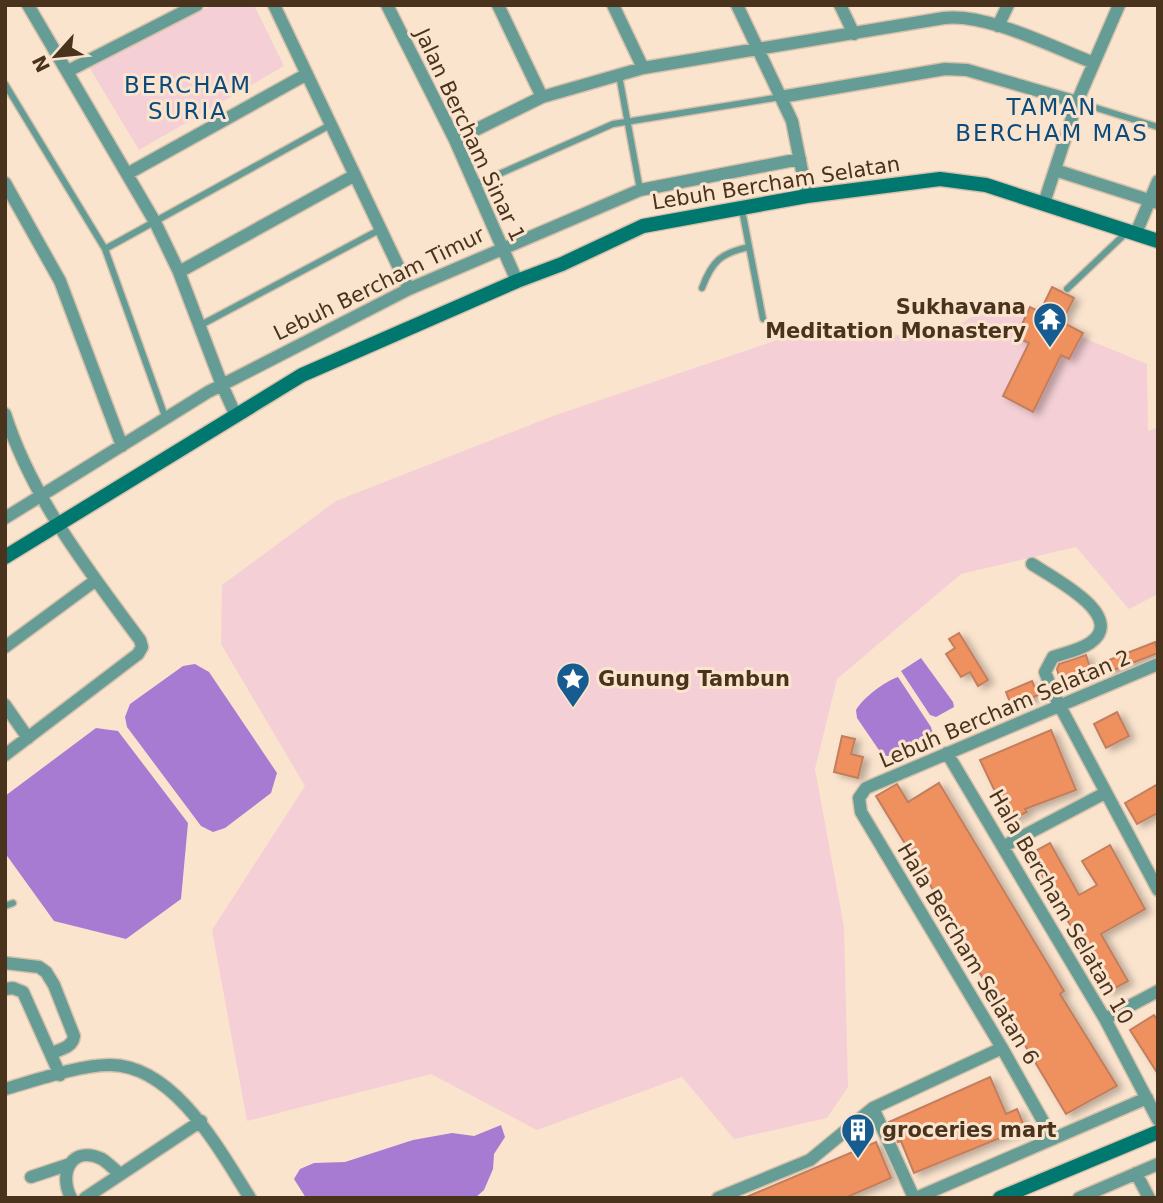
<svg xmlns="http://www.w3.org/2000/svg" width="1163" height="1203" viewBox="0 0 1163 1203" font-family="'DejaVu Sans',sans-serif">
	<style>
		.green { fill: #f4cfd5 }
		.water { fill: #a77bd1 }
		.building { fill: #ef905f; stroke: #c27e5d; stroke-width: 2; filter: url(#shadow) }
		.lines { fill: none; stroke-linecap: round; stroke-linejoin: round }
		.lane-casing { stroke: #d7c1aa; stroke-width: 9 }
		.street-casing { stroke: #d7c1aa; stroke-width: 15 }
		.secondary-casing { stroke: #d7c1aa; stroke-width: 17 }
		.lane { stroke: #659d96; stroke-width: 6 }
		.street { stroke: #659d96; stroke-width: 12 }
		.secondary { stroke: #00776f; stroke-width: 14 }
		.labels { text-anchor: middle; stroke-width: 6; stroke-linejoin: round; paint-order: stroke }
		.street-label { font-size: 21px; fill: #49331c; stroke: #fbe4ce }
		.poi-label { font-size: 21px; font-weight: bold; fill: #49331c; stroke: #fbe4ce; text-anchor: start }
		.neighbourhood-label { font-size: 23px; letter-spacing: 2px; fill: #0a4b7b; stroke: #fbe4ce }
	</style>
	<defs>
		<filter id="shadow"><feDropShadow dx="5.5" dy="3" stdDeviation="3.5" flood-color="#0004"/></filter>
	</defs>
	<rect width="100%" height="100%" fill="#fbe4ce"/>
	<path class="green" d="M212,5h42l30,61 -145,84 -50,-83z
		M1016,310l131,54 1,67 10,-4v167l-29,15 -53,-62 -115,27 -124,105 -22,90 29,158 4,160 -21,31 -93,21 -52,-62 -145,53 -106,-56 -184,47 -35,-191 93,-144 -84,-142 1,-59 114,-84 217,-85 263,-89 122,12 42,-28z"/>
	<path class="water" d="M921,658l32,44 1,5 -18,10 -6,-2 -29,-44z
		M195,664l14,8 68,101 -6,20 -46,35 -12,4 -12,-6 -74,-99 -2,-10 5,-13 53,-38z
		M898,677l33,50 2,8c-10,11 -34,22 -50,21l-26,-38 -1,-8c8,-13 28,-28 42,-33z
		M96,728l22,3 70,92 -7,76 -55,40 -72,-18 -49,-68v-57z
		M501,1125l4,12 -11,17 -1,15 -9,21 -9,8h-169l-12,-19 6,-10 14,-6 31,-1 68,-22 39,-7 22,3z"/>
	<path class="building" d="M1052,287l22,11 -12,24 21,11 -14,26 -8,-4 -28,57 -30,-16 26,-53 -13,-6 14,-30 10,5z
		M959,633l29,47 -10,6 -8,-14 -9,5 -15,-23 9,-6 -6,-9z
		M1155,642l3,11 -49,19 -5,-10z
		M1086,655l6,19 -31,9 -4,-14 2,-5z
		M1032,681l6,14 -26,12 -6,-15z
		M1117,712l12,24 -23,12 -12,-24z
		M1051,730l25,60 -51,19 2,3 -18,9 -29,-61z
		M842,736l13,3 -4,15 12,3 -5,21 -24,-6z
		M939,783l125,208 -4,3 57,92 -51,28 -59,-99 -2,1 -58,-99 2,-1 -73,-120 21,-12 11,18z
		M1158,784v29l-21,11 -12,-21z
		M1050,843l29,52 18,-10 -15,-24 28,-16 35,64 -44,25 27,47 -20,11 -78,-138z
		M1154,1015l4,6v53l-28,-44z
		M990,1077l16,37 11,-5 8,19 -111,45 -13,-32 -3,1 -9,-20z
		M876,1142l15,36 -46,20h-101z"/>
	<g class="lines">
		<g class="lane-casing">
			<path id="lane" d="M619,75l21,115
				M5,84l100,165 61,170
				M1077,102l81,25
				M474,185l139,-61 168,-27
				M742,210l21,109
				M105,249l225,-124
				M702,288c10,-27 19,-35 47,-41
				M1067,289l60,-57
				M199,326l182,-97
				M5,906l8,-3"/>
		</g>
		<g class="street-casing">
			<path id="street" d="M28,5l127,217 24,50 43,113 14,31
				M274,5l135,284
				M387,5l68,135 62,141
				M498,5l44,92
				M613,5l30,63
				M737,5l55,116 15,75
				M840,5l14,29
				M998,26l10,-21
				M68,71l129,-66
				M781,97l164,-28 22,1 110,32
				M455,140l87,-43 101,-29 301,-50c43,-5 108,29 150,45
				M1055,170l103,33
				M127,174l180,-100
				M5,183l55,98 62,165
				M1044,203l33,-101 42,-97
				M1136,233l22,-52
				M179,272l176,-97
				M5,414c27,84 83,156 135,226l2,7 -4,7 -133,101
				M5,518l203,-126 201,-103 231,-99 160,-31
				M1032,564c19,13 97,52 58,79 -10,7 -25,10 -37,14l-8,15 9,23 104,195
				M5,647l91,-67
				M5,705l23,33
				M947,753l158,266 53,101
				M1004,846l101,-53
				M5,963l34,4 7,5 8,13 20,51c-1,11 -13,13 -22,17
				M5,989l8,-1 10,4 37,83
				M1105,1019l53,-28
				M5,1089c28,-8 78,-25 106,-24 64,1 109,86 139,133
				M873,1108l41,90
				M1053,1139l-51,-91 -141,-236 -2,-14 7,-10 292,-124
				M1136,1173l13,25
				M31,1177l39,-13
				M71,1198c-13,-26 1,-53 31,-39 6,4 12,10 18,15
				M85,1198l116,-77
				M718,1198l92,-38 63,-52 129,-60
				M916,1198l231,-100
				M1079,1198l79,-34"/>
		</g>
		<g class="secondary-casing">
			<path id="secondary" d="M5,557l297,-182 215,-94 45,-17 81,-38 164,-30 133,-17 46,6 172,56
				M1000,1198l158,-66"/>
		</g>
		<use href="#lane" class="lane"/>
		<use href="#street" class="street"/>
		<use href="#secondary" class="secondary"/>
	</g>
	<defs>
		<g id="temple-pin" transform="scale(1.75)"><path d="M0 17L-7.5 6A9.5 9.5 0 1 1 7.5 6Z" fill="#175c90" stroke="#fbe4ce"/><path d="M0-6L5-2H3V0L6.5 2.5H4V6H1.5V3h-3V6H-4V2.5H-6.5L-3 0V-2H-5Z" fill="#fff"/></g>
		<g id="sight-pin" transform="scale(1.75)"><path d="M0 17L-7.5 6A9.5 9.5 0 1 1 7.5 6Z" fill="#175c90" stroke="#fbe4ce"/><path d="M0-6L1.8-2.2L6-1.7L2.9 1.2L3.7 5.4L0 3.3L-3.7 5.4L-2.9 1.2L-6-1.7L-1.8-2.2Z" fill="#fff"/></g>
		<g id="building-pin" transform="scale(1.75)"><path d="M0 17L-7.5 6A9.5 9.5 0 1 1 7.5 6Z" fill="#175c90" stroke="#fbe4ce"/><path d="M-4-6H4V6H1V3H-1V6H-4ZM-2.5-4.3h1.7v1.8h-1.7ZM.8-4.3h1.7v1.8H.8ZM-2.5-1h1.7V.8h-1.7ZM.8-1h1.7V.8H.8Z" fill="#fff"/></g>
	</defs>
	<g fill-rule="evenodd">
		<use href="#temple-pin" x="1050" y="319"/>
		<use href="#sight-pin" x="573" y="679"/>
		<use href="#building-pin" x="858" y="1130"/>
	</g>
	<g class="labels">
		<g class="street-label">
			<text transform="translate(470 135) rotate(65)" y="7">Jalan Bercham Sinar 1</text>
			<text transform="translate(776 183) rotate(-9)" y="7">Lebuh Bercham Selatan</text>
			<text transform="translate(379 284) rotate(-26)" y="7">Lebuh Bercham Timur</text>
			<text transform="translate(1005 709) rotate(-23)" y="7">Lebuh Bercham Selatan 2</text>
			<text transform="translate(1061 907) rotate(60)" y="7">Hala Bercham Selatan 10</text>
			<text transform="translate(968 954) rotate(59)" y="7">Hala Bercham Selatan 6</text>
		</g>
		<g class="poi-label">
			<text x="1026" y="314" text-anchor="end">Sukhavana<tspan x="1026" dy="24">Meditation Monastery</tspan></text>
			<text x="598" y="686">Gunung Tambun</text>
			<text x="882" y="1137">groceries mart</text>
		</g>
		<g class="neighbourhood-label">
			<text x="188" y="93">BERCHAM<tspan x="188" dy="26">SURIA</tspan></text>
			<text x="1052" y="115">TAMAN<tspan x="1052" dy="26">BERCHAM MAS</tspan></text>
		</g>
	</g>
	<rect width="1163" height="1203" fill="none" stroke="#49331c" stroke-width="14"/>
	<g transform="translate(56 56) rotate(243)" stroke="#fbe4ce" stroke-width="5" paint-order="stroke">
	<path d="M0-5L12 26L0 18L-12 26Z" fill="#49331c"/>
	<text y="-10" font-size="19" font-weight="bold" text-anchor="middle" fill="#49331c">N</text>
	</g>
</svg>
